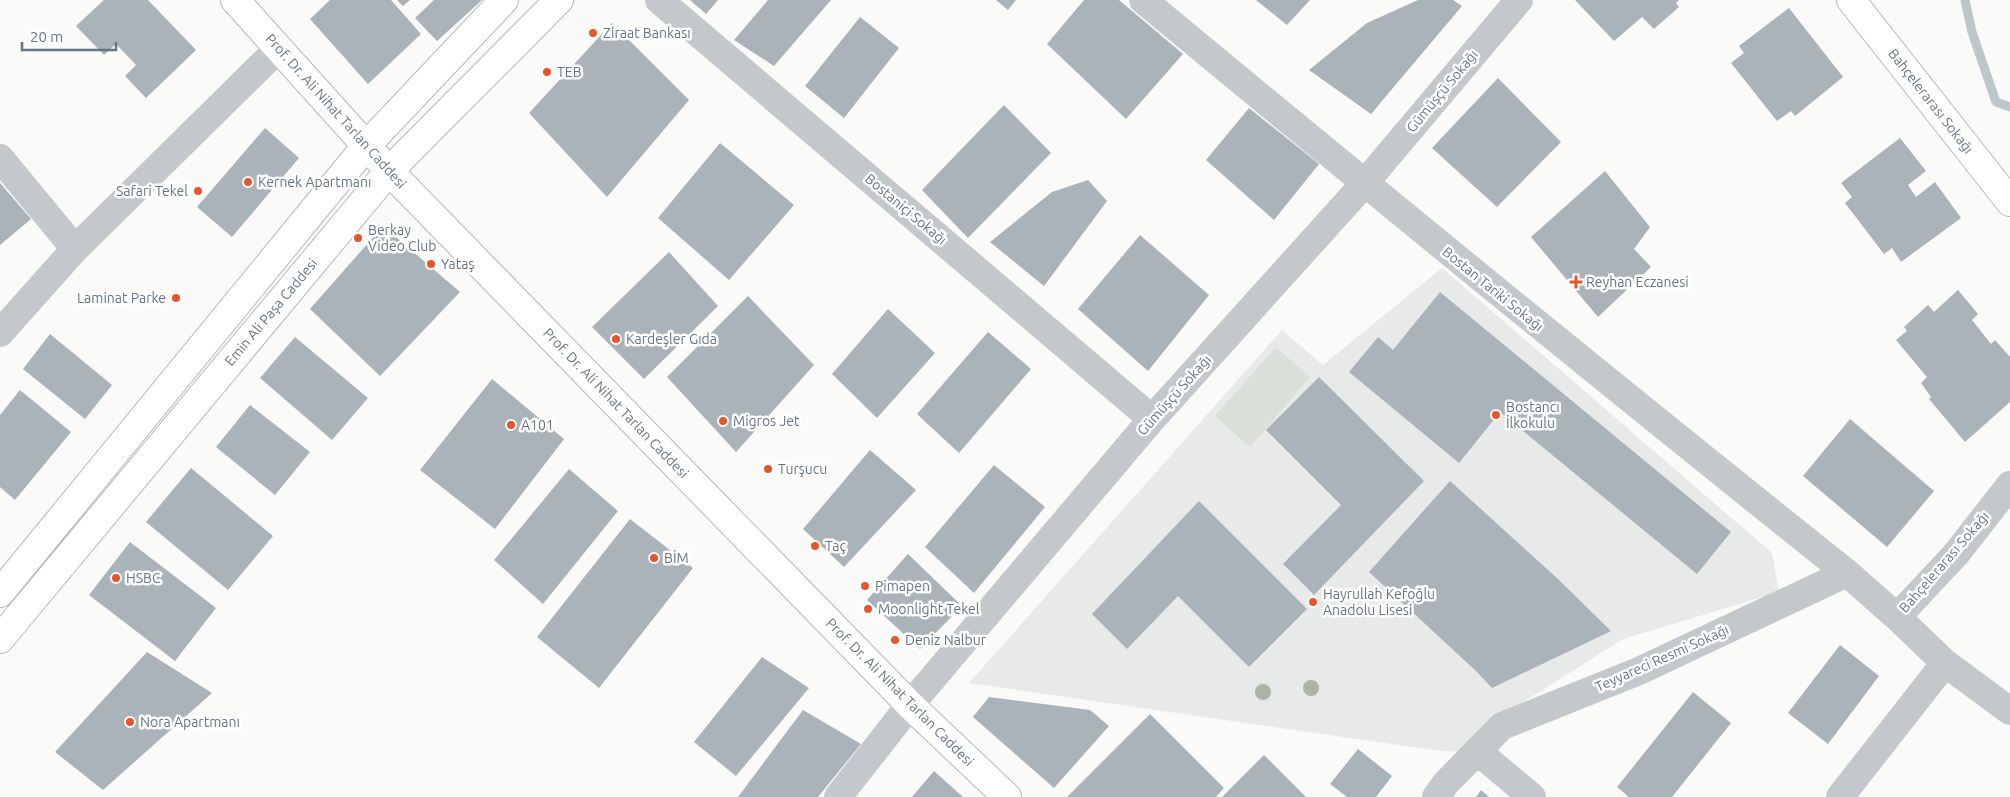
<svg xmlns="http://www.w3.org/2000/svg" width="2010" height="797" viewBox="0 0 2010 797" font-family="Ubuntu,sans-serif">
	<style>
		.built { fill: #e8e9e9 }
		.green { fill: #dadfd7 }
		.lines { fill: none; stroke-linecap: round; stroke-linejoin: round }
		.stream { stroke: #bbc7cb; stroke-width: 9 }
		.building { fill: #aab3b9 }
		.secondary-casing { stroke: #b3babf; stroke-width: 30 }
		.primary-casing { stroke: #b5babe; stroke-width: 30 }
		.street { stroke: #c3c8cc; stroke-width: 28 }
		.secondary { stroke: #fff; stroke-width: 28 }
		.primary { stroke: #fff; stroke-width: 28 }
		.tree { fill: #aab4a7 }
		.poi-dot { fill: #e4572e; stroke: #fff; stroke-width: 2 }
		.labels { text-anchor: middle; stroke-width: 5; stroke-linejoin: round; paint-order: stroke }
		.poi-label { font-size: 14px; fill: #657683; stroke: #fff; text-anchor: start }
		.street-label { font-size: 14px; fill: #657683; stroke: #fff }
	</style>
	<rect width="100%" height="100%" fill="#fafaf8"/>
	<path class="built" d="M1442,268l330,285 7,39 -156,47 -120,76 -36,27 -8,10 -26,-2 -464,-67 313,-353 41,35z"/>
	<path class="green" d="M1276,347l34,30 -60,70 -35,-31z"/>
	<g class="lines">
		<path class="stream" d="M1965,0l7,32 24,70 14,5"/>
	</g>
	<path class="building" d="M104,0h44l48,50 -50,48 -21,-22 11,-11 -20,-21 -12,11 -28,-29z
		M330,0h61l30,34 -53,50 -58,-65z
		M397,0h13l-7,6z
		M434,0h48l-45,41 -22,-23z
		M690,0h28l-12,14z
		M768,0h63l-57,66 -40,-26z
		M996,0h20l-8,10z
		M1084,0h35l64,54 -57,65 -79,-75z
		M1256,0h54l-23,25z
		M1418,0h35l9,6 -91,108 -62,-44 58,-47z
		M1575,0h104l-3,3 3,4 -25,22 -12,-12 -28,24z
		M1789,8l54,69 -48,39 -4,-5 -14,10 -46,-58 13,-10 -5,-7z
		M860,17l39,31 -55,70 -39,-32z
		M612,23l77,77 -82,97 -78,-84z
		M1498,78l63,64 -64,65 -65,-59z
		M1004,105l47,48 -83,85 -46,-48z
		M1249,108l70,56 -45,56 -68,-60z
		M265,128l34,30 -67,79 -35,-30z
		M1900,138l26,33 -18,14 8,12 19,-15 26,36 -60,44 -9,-14 -8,6 -39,-51 7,-6 -11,-14z
		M720,143l74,62 -65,75 -71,-62z
		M1605,171l45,56 -16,22 17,18 -53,50 -67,-80z
		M1088,180l19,21 -63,85 -54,-44 62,-50z
		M0,183l31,36 -31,26z
		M383,226l77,66 -80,84 -70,-67z
		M1140,235l69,60 -61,76 -70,-62z
		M669,252l49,54 -74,73 -52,-52z
		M1958,290l20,24 -6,6 19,24 4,-4 15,17v45l-45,40 -36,-43 2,-2 -10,-14 6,-6 -31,-37 11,-9 -3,-4 24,-22 6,7z
		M1440,292l291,240 -34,42 -197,-162 -41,51 -110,-91 29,-35 15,13z
		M748,296l66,69 -78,87 -69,-75z
		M888,309l47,44 -58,65 -45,-44z
		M988,332l43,37 -72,84 -42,-39z
		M50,334l62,51 -27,34 -62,-50z
		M295,337l73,61 -36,42 -72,-62z
		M1319,377l105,104 -110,114 -31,-31 58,-59 -75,-75z
		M492,379l72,60 -69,90 -75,-59z
		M20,390l51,42 -56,68 -15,-13v-72z
		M250,405l60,47 -35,43 -59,-48z
		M1850,419l84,72 -47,56 -84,-71z
		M870,450l46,40 -72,77 -41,-38z
		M994,465l51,42 -71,86 -49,-46z
		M191,468l82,68 -45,54 -82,-68z
		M569,469l49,42 -75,93 -49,-44z
		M1450,481l108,98 53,52 -119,57 -16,-17 -107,-99z
		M1199,501l108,108 -58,58 -71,-71 -51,53 -35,-35z
		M630,519l63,49 -94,120 -62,-51z
		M130,542l86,66 -41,53 -86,-66z
		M908,554l54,52 -42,43 -53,-49z
		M1840,645l39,31 -51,68 -40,-31z
		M147,652l65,41 -109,97 -48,-38z
		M762,657l47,31 -73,88 -42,-34z
		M1693,692l38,31 -59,74h-43l-12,-10z
		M989,697l101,13 19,16 -55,62 -81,-71z
		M803,710l58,34 -43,53h-80z
		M1150,714l74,74 -8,9h-149z
		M1358,749l34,27 -16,21h-29l-17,-13z
		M1264,755l42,42h-84z
		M934,771l29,26h-51z
		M1481,790l8,7h-13z"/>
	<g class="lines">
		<g class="secondary-casing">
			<path id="secondary" d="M235,0l154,171 521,534 97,92"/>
		</g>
		<g class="primary-casing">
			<path id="primary" d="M1851,0l159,202
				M0,593l366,-447 138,-146
				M0,639l389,-468 170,-171"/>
		</g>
		<path class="street" d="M659,0l493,419
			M1143,0c233,193 467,384 704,573
			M0,158l75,91
			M0,333l75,-84 204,-201
			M1897,617l59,-63 54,-69
			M1477,751l55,46
			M838,797l72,-92 242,-286 212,-235 155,-184
			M1436,797l10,-14 56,-57 137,-55 208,-98 50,44 48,46 65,48
			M1840,797l105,-134"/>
		<use href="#secondary" class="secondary"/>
		<use href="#primary" class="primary"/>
	</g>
	<g class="tree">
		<circle cx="1311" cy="688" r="8"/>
		<circle cx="1263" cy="692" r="8"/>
	</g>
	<g class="poi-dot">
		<circle cx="593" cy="33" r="5"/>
		<circle cx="547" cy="72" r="5"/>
		<circle cx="248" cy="182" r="5"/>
		<circle cx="198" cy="191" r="5"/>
		<circle cx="358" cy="238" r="5"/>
		<circle cx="431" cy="264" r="5"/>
		<path d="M1573.5 274.5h5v5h5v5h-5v5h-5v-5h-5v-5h5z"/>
		<circle cx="176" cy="298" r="5"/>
		<circle cx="616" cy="339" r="5"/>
		<circle cx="1496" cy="415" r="5"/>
		<circle cx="723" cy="421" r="5"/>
		<circle cx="511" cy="425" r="5"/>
		<circle cx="768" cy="469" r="5"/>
		<circle cx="815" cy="546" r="5"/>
		<circle cx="654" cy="558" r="5"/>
		<circle cx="116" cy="578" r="5"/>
		<circle cx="865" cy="586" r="5"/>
		<circle cx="1313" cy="602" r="5"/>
		<circle cx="868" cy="609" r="5"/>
		<circle cx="895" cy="640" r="5"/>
		<circle cx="130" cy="722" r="5"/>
	</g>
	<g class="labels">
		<g class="poi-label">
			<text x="603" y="38">Ziraat Bankası</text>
			<text x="557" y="77">TEB</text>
			<text x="258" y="187">Kernek Apartmanı</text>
			<text x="188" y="196" text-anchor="end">Safari Tekel</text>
			<text x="368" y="235">Berkay<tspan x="368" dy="16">Video Club</tspan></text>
			<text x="441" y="269">Yataş</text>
			<text x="1586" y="287">Reyhan Eczanesi</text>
			<text x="166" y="303" text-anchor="end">Laminat Parke</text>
			<text x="626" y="344">Kardeşler Gıda</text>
			<text x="1506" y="412">Bostancı<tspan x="1506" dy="16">İlkokulu</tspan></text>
			<text x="733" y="426">Migros Jet</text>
			<text x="521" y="430">A101</text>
			<text x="778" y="474">Turşucu</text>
			<text x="825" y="551">Taç</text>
			<text x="664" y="563">BİM</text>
			<text x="126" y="583">HSBC</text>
			<text x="875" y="591">Pimapen</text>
			<text x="1323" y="599">Hayrullah Kefoğlu<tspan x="1323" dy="16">Anadolu Lisesi</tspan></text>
			<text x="878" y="614">Moonlight Tekel</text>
			<text x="905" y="645">Deniz Nalbur</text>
			<text x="140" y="727">Nora Apartmanı</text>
		</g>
		<g class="street-label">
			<text transform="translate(1442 91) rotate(-50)" y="5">Gümüşçü Sokağı</text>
			<text transform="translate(1931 101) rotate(52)" y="5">Bahçelerarası Sokağı</text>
			<text transform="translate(336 111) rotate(48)" y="5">Prof. Dr. Ali Nihat Tarlan Caddesi</text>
			<text transform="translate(906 209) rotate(40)" y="5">Bostaniçi Sokağı</text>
			<text transform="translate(1493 289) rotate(39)" y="5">Bostan Tariki Sokağı</text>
			<text transform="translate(271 312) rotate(-50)" y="5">Emin Ali Paşa Caddesi</text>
			<text transform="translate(1174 395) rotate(-48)" y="5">Gümüşçü Sokağı</text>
			<text transform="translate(616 403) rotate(46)" y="5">Prof. Dr. Ali Nihat Tarlan Caddesi</text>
			<text transform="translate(1944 562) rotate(-49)" y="5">Bahçelerarası Sokağı</text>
			<text transform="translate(1662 658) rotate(-24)" y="5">Teyyareci Resmi Sokağı</text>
			<text transform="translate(900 692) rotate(45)" y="5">Prof. Dr. Ali Nihat Tarlan Caddesi</text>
		</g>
	</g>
	<path d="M22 42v8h94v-8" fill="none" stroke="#657683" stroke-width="2.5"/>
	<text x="30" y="42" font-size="15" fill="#657683" stroke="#ffffff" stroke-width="4" paint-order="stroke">20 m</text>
</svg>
